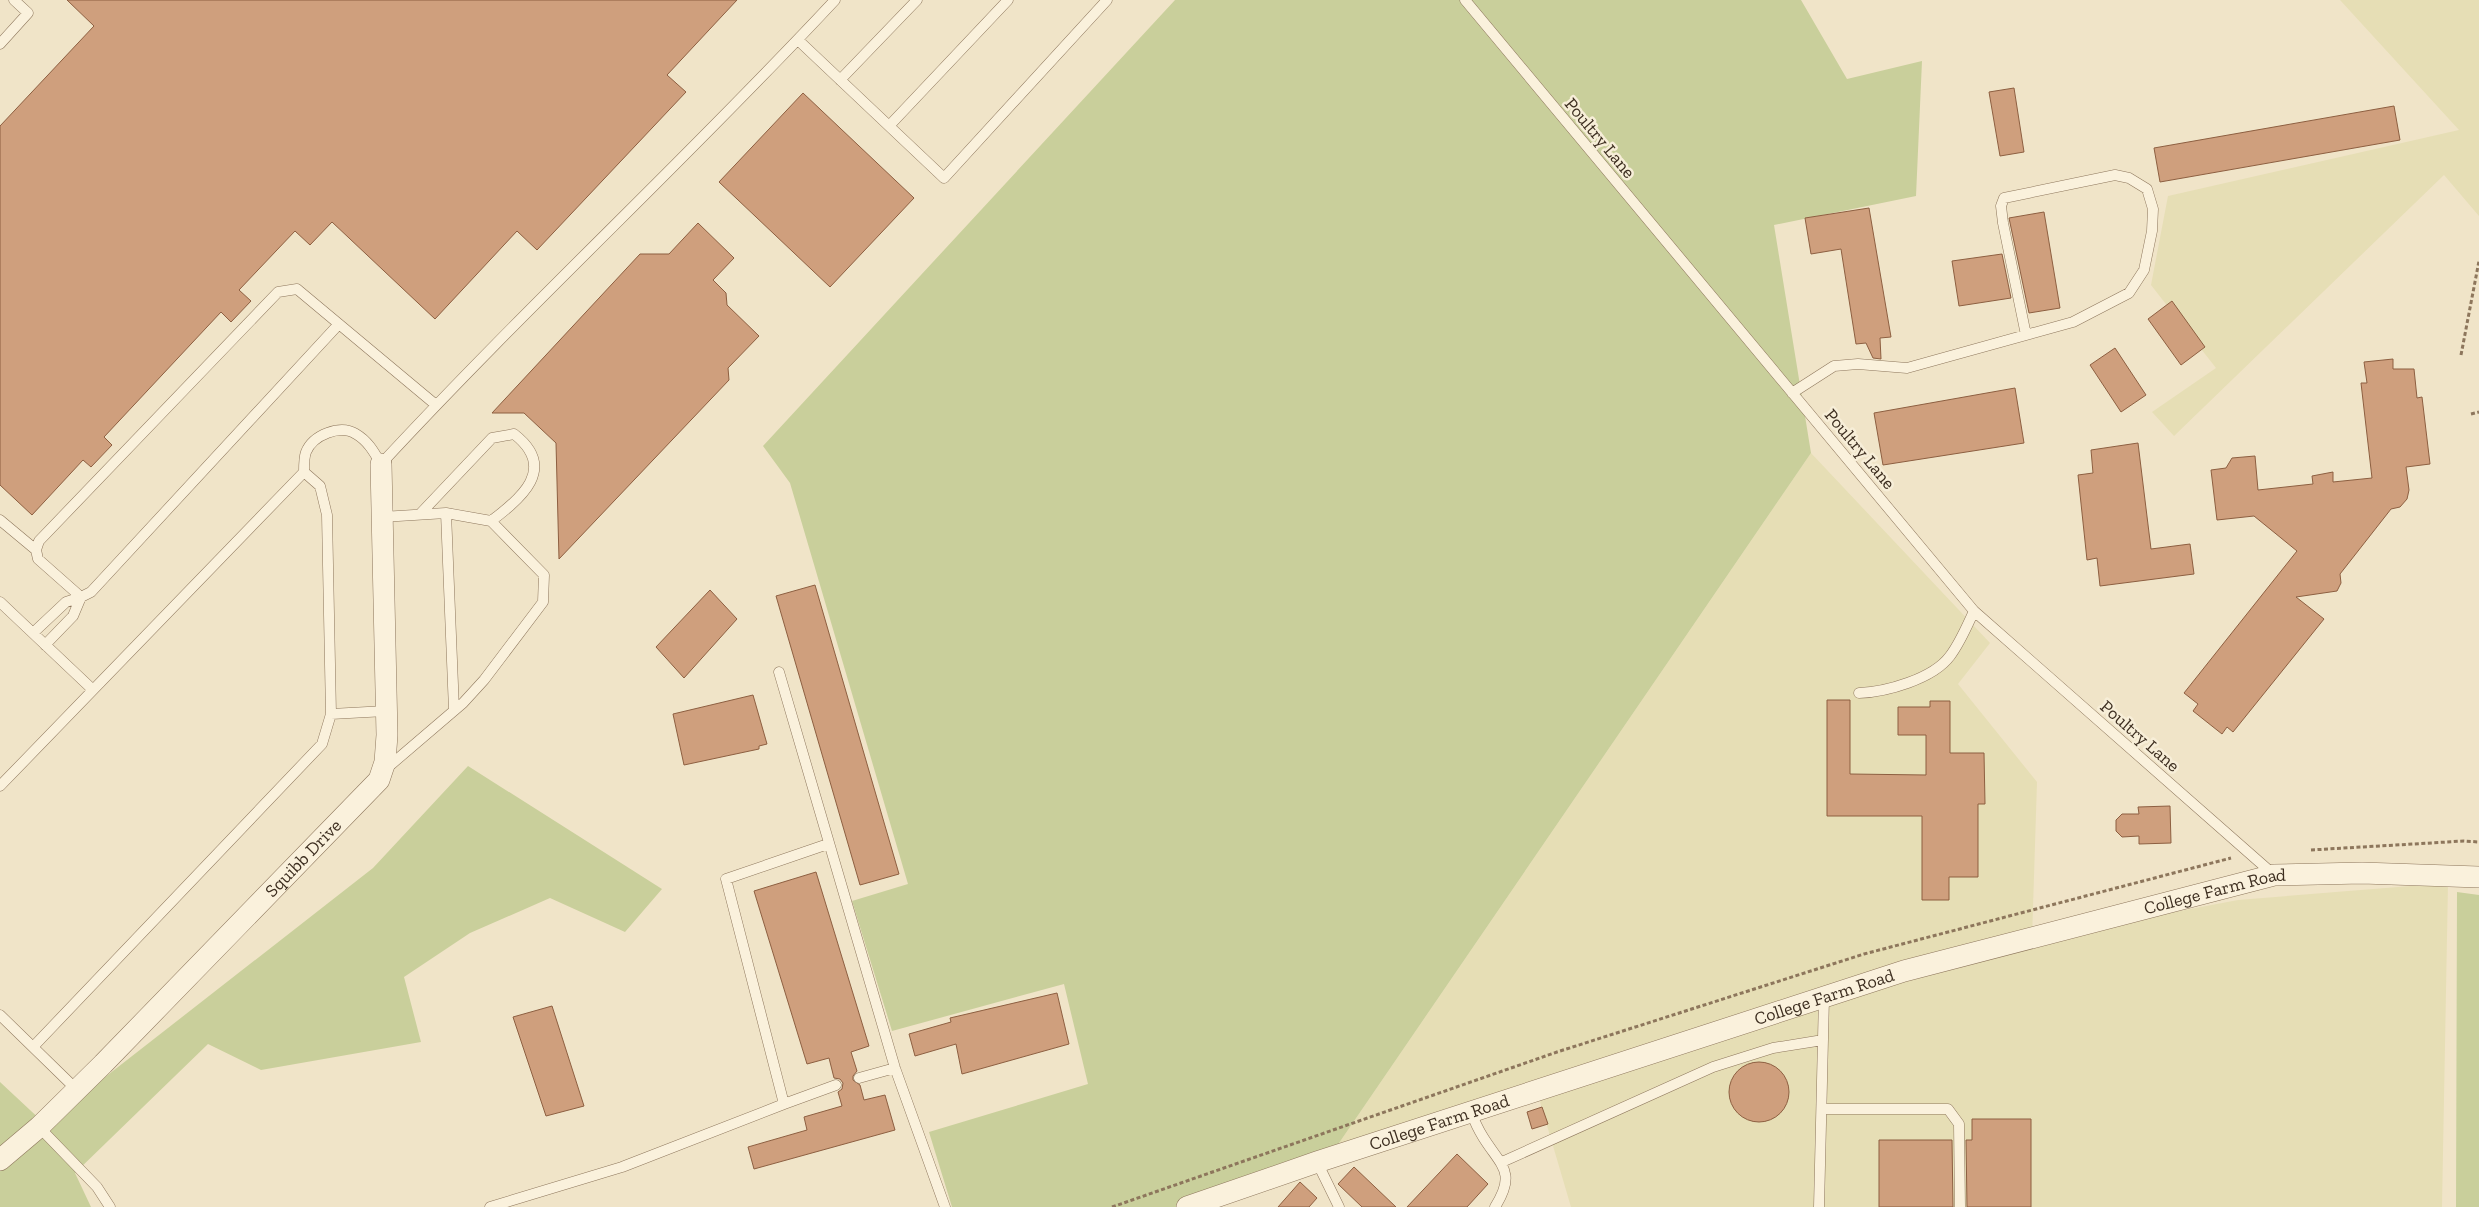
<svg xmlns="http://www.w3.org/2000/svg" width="2479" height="1207" viewBox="0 0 2479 1207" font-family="'Zilla Slab',serif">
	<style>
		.farmland { fill: #e6deb5 }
		.green { fill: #c9cf9b }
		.building { fill: #cf9f7d; stroke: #8d5f41 }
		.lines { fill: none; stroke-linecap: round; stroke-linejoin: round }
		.service-casing { stroke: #8d765c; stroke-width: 11 }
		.minor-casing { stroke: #8d765c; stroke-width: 22 }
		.path { stroke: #8d765c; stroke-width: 3; stroke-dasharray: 4 2.5; stroke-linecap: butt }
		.service { stroke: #faf1dc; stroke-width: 10 }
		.minor { stroke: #faf1dc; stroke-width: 21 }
		.labels { text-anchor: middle; stroke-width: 5; stroke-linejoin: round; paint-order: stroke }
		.street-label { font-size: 18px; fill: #3d2e20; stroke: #f7eed8 }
	</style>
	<rect width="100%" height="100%" fill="#f0e4c8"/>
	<path class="farmland" d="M2340,0h139v216l-35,-41 -270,261 -22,-24 64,-44 -65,-83 17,-89 291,-66z
		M1811,453l179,190 -32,41 79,98 -5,157 206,-39 210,-17 -6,324h-871l-33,-112 -214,70z"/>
	<path class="green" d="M1175,0h626l46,79 75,-18 -6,135 -142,29 37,228 -487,712 -120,42h-252l-23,-75 159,-48 -24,-100 -172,47 -40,-130 56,-17 -118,-401 -27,-37z
		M468,766l194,123 -37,43 -75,-34 -80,35 -66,44 17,65 -160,28 -53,-26 -133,129 16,34h-91v-125l45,42 328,-256z
		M2457,892l22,3v312h-23z"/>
	<path class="building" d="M67,0h670l-70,75 19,17 -149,158 -20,-19 -82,88 -103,-97 -22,23 -15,-14 -56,59 12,11 -20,21 -10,-10 -117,125 8,8 -21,22 -8,-7 -51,55 -32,-30v-359l94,-100z
		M2014,88l10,64 -24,4 -11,-64z
		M803,93l111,105 -84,89 -111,-105z
		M2394,106l6,34 -240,42 -6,-34z
		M1869,208l22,129 -11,1 1,21 -8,-1 -7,-15 -10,1 -15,-95 -30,5 -6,-36z
		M2044,212l16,96 -31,5 -20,-95z
		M698,223l36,35 -21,22 13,13 1,12 32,31 -31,32 1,12 -170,179 -3,-116 -32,-30h-32l148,-159h29z
		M2002,254l9,44 -52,8 -7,-45z
		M2172,301l33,46 -24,18 -33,-46z
		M2115,348l31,47 -25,17 -31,-47z
		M2393,359v10h21l3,29 5,-1 8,67 -24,3 3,23 -2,9 -7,8 -9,2 -51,65 1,9 -4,8 -41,6 28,22 -91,113 -6,-5 -5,7 -29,-23 5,-7 -14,-11 113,-142 -43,-35 -37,4 -6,-50 15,-2 6,-10 23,-2 3,34 55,-6 -1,-8 21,-4v10l39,-4 -11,-95h6l-3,-21z
		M2015,388l9,55 -141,22 -9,-52z
		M2138,443l13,106 39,-5 4,30 -94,12 -3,-28 -10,2 -9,-85 15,-2 -2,-23z
		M815,585l84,289 -39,11 -84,-289z
		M710,590l27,29 -53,59 -28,-31z
		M753,695l14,49 -8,2v3l-75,16 -11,-51z
		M1827,700h23v74l76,1v-40h-28v-28h32v-6h20v52h34l1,51h-7v73h-29v23h-27v-84h-95z
		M2170,806l1,37 -32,1v-8l-17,1 -6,-6v-11l6,-6h17l-1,-7z
		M816,872l53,174 -18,6 6,19 -4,5v4l7,5 4,15 21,-5 10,35 -141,39 -6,-22 59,-17 -3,-13 38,-11 -4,-14 4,-3 1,-6 -3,-4 -6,-1 -5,-20 -22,6 -53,-173z
		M1057,993l12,51 -107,30 -6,-30 -41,12 -6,-22 42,-12 -1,-4z
		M552,1006l32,100 -38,10 -33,-99z
		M1729 1092a30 30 0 1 1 60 0a30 30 0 1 1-60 0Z
		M1542,1107l6,17 -16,5 -5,-17z
		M1972,1119h59v88h-64l-1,-67h6z
		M1879,1140h73l1,67h-74z
		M1457,1154l31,30 -21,23h-60z
		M1354,1167l42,40h-34l-24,-23z
		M1300,1182l17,16 -8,9h-31z"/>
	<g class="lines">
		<g class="service-casing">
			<path id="service" d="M1465,0l509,611 299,263
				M798,40l146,138 163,-178
				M0,44l28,-31 -14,-13
				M840,80l77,-80
				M889,126l119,-126
				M338,325l-247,267 -10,5 -43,-38 -2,-9 3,-9 239,-249 19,-3 139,116
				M1792,393l42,-27 24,-2 49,4 166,-46 56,-29 15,-23 8,-39 1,-22 -6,-20 -18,-11 -14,-3 -111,23 -3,8 2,17 23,112
				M304,472l16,14 7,29 4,199 55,-3
				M421,513l71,-75 22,-4c44,34 7,65 -23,87
				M446,513l8,197
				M382,517l64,-4 45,8 53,54 -1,27 -59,78 -21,23 -76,65
				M0,520l36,30
				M0,602l92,87
				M33,633l33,-31 15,-5 -8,19 -28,29
				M779,672l116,396 50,139
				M1859,693c27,-1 74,-14 91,-37 10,-13 17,-30 24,-45
				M0,786l304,-314c0,-6 0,-15 2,-20 7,-17 34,-28 50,-18 12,7 18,18 25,30 147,-159 307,-306 454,-464
				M828,844l-102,35 58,225 52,-19
				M0,1015l77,75
				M33,1047l289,-303 9,-30
				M859,1078l36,-10
				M1822,1109h126l11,15 1,83
				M1471,1112c3,8 7,17 12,25 18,29 34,35 12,70
				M39,1127l58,60 13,20
				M1317,1162l22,45
				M1502,1162l211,-95 60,-19 50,-8
				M490,1207l132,-40 162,-63
				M1819,1207l5,-210"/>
		</g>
		<g class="minor-casing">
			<g id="minor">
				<path id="s1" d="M0,1160l39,-33 64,-63 276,-284 6,-18 2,-27 -6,-271"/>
				<path id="s2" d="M1187,1207l130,-45 587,-191 370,-96 88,-2 117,4"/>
			</g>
		</g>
		<path class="path" d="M2461,355l18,-94
			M2471,414l8,-2
			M2311,850l153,-9 15,1
			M1112,1207l445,-155 307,-98 367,-96"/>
		<use href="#service" class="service"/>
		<use href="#minor" class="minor"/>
	</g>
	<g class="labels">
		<g class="street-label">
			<text transform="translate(1600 138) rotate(50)" y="6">Poultry Lane</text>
			<text transform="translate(1860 449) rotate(50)" y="6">Poultry Lane</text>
			<text transform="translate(2140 736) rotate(41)" y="6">Poultry Lane</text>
			<text dy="6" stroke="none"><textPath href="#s1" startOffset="428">Squibb Drive</textPath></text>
			<text dy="6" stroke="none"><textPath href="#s2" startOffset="1076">College Farm Road</textPath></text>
			<text dy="6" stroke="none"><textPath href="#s2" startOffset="671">College Farm Road</textPath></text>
			<text dy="6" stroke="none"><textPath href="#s2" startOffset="266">College Farm Road</textPath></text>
		</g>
	</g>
</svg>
